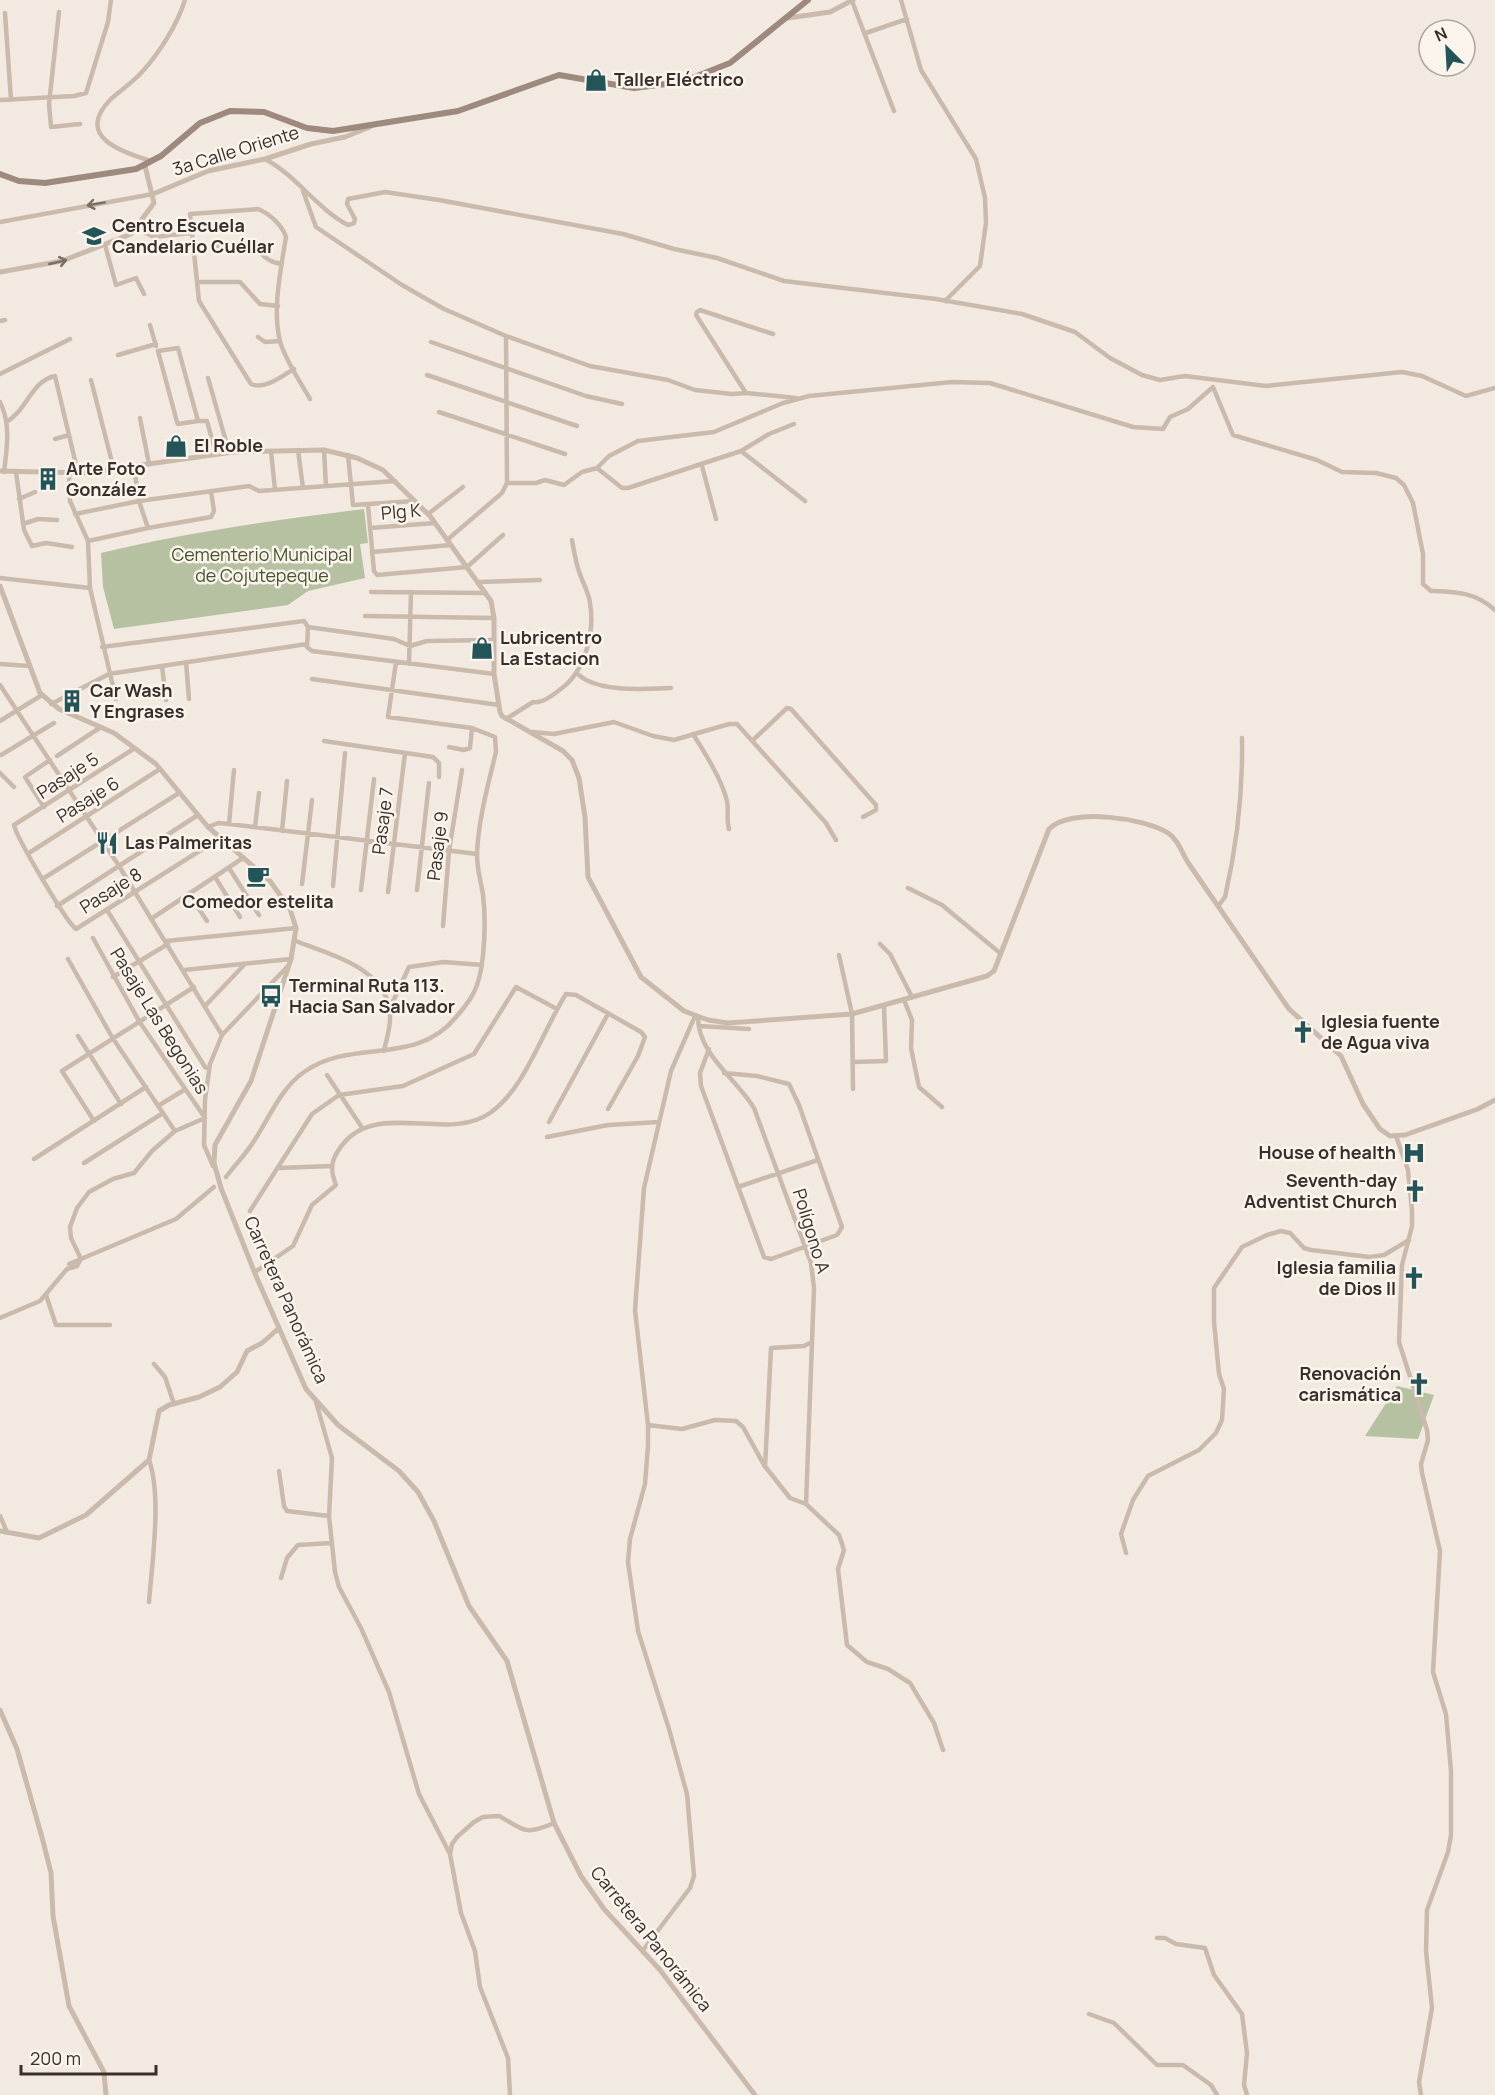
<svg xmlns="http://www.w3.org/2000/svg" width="1495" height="2095" viewBox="0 0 1495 2095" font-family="Manrope,sans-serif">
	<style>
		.green { fill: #b5c1a0 }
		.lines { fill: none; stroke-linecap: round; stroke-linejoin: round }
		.minor { stroke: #cabaac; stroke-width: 4.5 }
		.tertiary { stroke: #cabaac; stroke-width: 5 }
		.secondary { stroke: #9d897d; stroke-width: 6 }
		.oneway { stroke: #7a6e65 }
		.labels { text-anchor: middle; stroke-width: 5; stroke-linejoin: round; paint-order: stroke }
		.poi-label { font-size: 18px; font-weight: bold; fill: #382f2b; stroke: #faf4ec; text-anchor: start }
		.street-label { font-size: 18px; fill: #382f2b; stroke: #faf4ec }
		.park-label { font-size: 18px; fill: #47552f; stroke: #faf4ec }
	</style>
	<rect width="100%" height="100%" fill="#f2eae0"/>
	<path class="green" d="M364,509l4,34 -8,1 5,34 -57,13 -20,14 -174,24 -11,-42 -2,-34c87,-21 175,-33 263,-44z
		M1397,1386l37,9 -16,44 -53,-3z"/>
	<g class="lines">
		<path class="minor" d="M901,0l20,70 55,89 9,39 1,25 -6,43 -35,35
			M852,1l42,110
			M59,12l-10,92 2,23 29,-3
			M5,13l6,87
			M866,33l41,-14
			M0,100l74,-4 12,-3 22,-71 3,-22
			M265,159c32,17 51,49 83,66l6,-2 1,-4 -8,-15 1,-5 37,-7 54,8 184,34 51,15 43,9 67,23 152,18 86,15 53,18 35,26 32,17 18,5 25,-4 81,10 136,-14 20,4 44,20 29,-8
			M151,161c-30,-9 -77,-25 -40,-62 10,-9 22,-17 31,-27 18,-20 35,-47 43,-72
			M303,191l13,36 86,58 42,24 62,27 84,30 78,14 27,10 37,4 14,-1
			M0,222l153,-28
			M135,228l19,9 37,-4
			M105,245l11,40 20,-7 8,16
			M193,249l53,-6c17,5 14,18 36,21
			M197,282h43l20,22 18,2
			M0,321l5,-1
			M150,325l6,21
			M773,334l-73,-24 -3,2 -1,3 50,78 50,5
			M258,337l7,5 15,-1
			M431,342l155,54 36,8
			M118,355l38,-11
			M294,369c-12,7 -29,21 -43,15l-52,-83 -9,-87 68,-5c12,5 24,16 28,28 -5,31 -14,73 -6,104 4,17 21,42 30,58
			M0,374l70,-35
			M427,375l150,51
			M208,378l21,74
			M91,380l23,90
			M1213,387l20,48 84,25 25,12 34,1 20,5 8,7 9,18 10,51v30l8,7c25,1 44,1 64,19
			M0,402c11,22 7,46 4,70
			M439,412l126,42
			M140,418l9,46
			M198,421l-20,3 -1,-2 -19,-71 20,-3 20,73h9l9,33
			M6,422c21,-11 25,-41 49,-46l23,97
			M55,439l14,-4
			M298,450l5,38
			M324,450l2,36
			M271,451l4,39
			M741,451l28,-17 25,-10
			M348,455l5,50 62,-4
			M702,466l14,53
			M597,468l25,20h6l113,-37 64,50
			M16,472l8,58 8,16 14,-3 26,4
			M69,474l1,27 18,40 2,47 26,111
			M507,483h29l9,-3 19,5 18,-13 15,-4 12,-12 29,-15 76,-9 69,-29 26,-7 143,-14 38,1 143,44 30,2 7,-12 18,-8 25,-22
			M19,499l16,-7
			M368,505l6,66 3,4 90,-8 36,-32
			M75,514l64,-13 110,-15 10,5 136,-10
			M428,514l35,-27
			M23,524l15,-5 19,1
			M148,528l63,-11 3,-6 -3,-20
			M370,528l65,-5
			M447,540l55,-47 5,-10 -1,-147
			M88,541l60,-13 -9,-27 -5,-34
			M372,552l79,-7
			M0,578l90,10
			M479,582l61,-2
			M371,592l115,1
			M365,616l129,2
			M308,627l86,12 16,7 17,-5 66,-1
			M102,647l202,-26 4,6 -1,20 5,4 182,23
			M186,662l3,37
			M0,664l29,2
			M409,664l2,-72
			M162,666l4,34
			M577,673c18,20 69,16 94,15
			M312,679l187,26
			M0,685l119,181 103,169
			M51,704l58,-30 198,-30
			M506,719l27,-17c10,2 21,-8 29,-14 23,-17 33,-56 28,-85 -1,-9 -6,-18 -9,-26 -5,-12 -7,-25 -9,-37
			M0,721l42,-26
			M532,732l22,2 60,-12 39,14 21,4 55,-16h8l89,99 10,17
			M693,734c12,19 29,46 34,67 2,10 -1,18 2,28
			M324,741l109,16 6,6v14
			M752,741l35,-33 4,1 85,96v5l-13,7
			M449,747l15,3 6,-2 2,-20
			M135,748l-121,77c2,12 53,98 62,104l144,-91
			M1,755l53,-32
			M57,756l44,-29
			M0,773l14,14
			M44,807l-19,-30 25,-17
			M229,824l5,-54
			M208,827l10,-4 11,1 248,30
			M255,827l4,-34
			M282,831l5,-50
			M29,853l131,-84
			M229,868l30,47
			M215,877l25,40
			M44,878l135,-85
			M302,884l10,-84
			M333,886l12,-133
			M908,888l34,17 58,48
			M361,890l13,-111
			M417,890l12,-107
			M388,892l17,-139
			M189,894l18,27
			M1219,905l6,-8c12,-52 18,-106 17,-159
			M57,906l141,-91
			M107,910l98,157 4,2
			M151,919l92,-61
			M443,926l6,-75 13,-81
			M166,941l130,-13
			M296,941c37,15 95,28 94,78 0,10 -4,22 -6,32
			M880,944l10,10 22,43
			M839,955l13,59 1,75
			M68,959l44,78 63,94
			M184,970l107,-11
			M113,977l55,-33
			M904,1000l8,20 -1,28 8,39 23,20
			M205,1006l39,-41
			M389,1010l20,-43 35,-5 38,3
			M698,1017c0,38 39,62 56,91l57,155 3,25 -8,216
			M700,1026l49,3
			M78,1036l43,68
			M709,1049l-9,24 1,13 63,171 7,2 66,-24 5,-8 -43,-122 -10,-21 -32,-8 -33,-3
			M853,1062l33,-1 -2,-54
			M327,1075l36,54
			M158,1106l26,-16
			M94,1121l-32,-50 132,-84
			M549,1122l59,-108
			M1396,1136l12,34 4,40v16l-10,39 -3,77 28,88 1,10 -7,24 1,9 18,78 -7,121 13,42 5,57v64l-3,17 -21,58 -1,41 6,57 -13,74 2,13
			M547,1137l61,-12 51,-3
			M34,1159l112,-72
			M84,1163l79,-50
			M213,1166l-9,-21 1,-45 5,-36 12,-29 66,-69
			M278,1168l54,-2
			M226,1177c9,-12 20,-23 28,-36 15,-23 27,-53 50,-69 49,-35 111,-4 153,-56 8,-9 16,-19 20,-31 8,-22 9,-66 6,-90 -2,-14 -6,-25 -6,-40 1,-34 11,-70 19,-103l-1,-15 -23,-9 -84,-11 8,-55
			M738,1187l80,-27
			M250,1211l62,-97 27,-19 64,-9 71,-32 42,-67 41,22
			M69,1264l107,-45 38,-32
			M255,1272l38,-26 19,-41 24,-20c-5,-13 -6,-22 2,-34 33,-55 108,-7 152,-38 35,-24 53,-83 76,-119l10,1 65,37 4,5 -7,19 -30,53
			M46,1295l10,30h54
			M0,1318l40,-17 27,-32 10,-3 4,-7 -10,-21 -1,-11 7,-19 12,-16 24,-13 21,-6 18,-22 23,-20 30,-13 -66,-97 -46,-83
			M154,1364l11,13 9,27
			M316,1402l16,56 -3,58 6,56 4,15 22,41 28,64 30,102 31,60
			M648,1425l34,4 33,-9 21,1 7,6 21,38 26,33 16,6 33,31 5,15 -6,19 9,76 20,17 21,7 22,14 24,40 9,27
			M765,1467l6,-119 33,-2 8,-4
			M279,1471l5,35 3,5 42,5
			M0,1516l7,16
			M1126,1553l-5,-19 12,-34 15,-24 51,-26 17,-17 6,-13 2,-31 -5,-15 -5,-52v-34l28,-41 25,-12 14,-4 9,2 14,15 7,2 59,7 14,-2 25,-15
			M281,1578l6,-20 11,-13 33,-2
			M149,1602c3,-39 13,-106 0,-142
			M1157,1938h8l11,6 29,4 9,27 28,39 5,39 -3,32 3,10
			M644,1949l46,-61 4,-12 -7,-82 -18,-65 -31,-98 -10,-69 2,-23 15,-55 3,-38v-21l-13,-115 9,-122 27,-117 24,-55
			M1089,2014l25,9 43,42h26l28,20 6,10
			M510,2095l-2,-37 -28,-71 -5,-36 -14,-38 -11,-59 2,-10 5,-7 17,-15 9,-5 16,-1c26,14 25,20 55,7"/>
		<path class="tertiary" d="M788,18l42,-6 23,-12
			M153,194l55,-23 57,-12 46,-15 34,-7 25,-10
			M0,272l62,-11 69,-27 23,-31 -9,-37
			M0,471l85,2 148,-21 91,-2 33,8 26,12 47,46 61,85 3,17v56l6,38 2,4 61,35 9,9 7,18 6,39 3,60 53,100 43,34 24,9 20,3 124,-9 135,-38 7,-5 55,-142c21,-22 95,-11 119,4 11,7 14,21 21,31l100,145 52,47 22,48 17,25 10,7 15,-1 73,-26 17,-9
			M0,586l40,107 19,16 55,24 42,31 52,63 62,54 20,28 6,19 -5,31 -40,122 -36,64 -1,18 7,25 35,88 50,113 32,36 61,46 19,21 16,29 35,85 38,55 47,162 27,53 23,33 56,61 95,125
			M0,1531l39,7 47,-23 63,-55 10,-49 10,-6 30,-8 21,-10 17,-15 10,-21 15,-8 17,-15
			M0,1710l17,39 26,92 8,32 2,43 16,90 35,66 2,23"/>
		<path class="secondary" d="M0,174l19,7 26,2 91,-14 25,-13 39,-33 30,-12 34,1 43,16 26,3 125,-20 101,-36 75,13 48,-6 48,-19 78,-63"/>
	</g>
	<defs><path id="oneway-shaft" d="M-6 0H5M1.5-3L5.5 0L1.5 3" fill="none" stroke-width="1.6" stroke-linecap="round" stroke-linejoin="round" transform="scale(1.5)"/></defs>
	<g class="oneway">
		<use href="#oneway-shaft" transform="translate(96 204) rotate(170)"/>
		<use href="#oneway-shaft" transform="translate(58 262) rotate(-13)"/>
	</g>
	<defs>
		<g id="shop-bare" transform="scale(1.8)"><path d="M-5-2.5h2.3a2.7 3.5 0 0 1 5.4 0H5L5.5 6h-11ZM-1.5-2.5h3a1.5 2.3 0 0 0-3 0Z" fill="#225458" stroke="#faf4ec" stroke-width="2.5" paint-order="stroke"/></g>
		<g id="school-bare" transform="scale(1.8)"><path d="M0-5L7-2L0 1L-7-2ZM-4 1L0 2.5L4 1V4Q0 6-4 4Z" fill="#225458" stroke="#faf4ec" stroke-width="2.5" paint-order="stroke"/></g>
		<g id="building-bare" transform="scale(1.8)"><path d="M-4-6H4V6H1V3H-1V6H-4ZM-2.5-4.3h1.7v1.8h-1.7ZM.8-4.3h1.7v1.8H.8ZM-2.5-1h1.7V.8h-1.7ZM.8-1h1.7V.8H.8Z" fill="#225458" stroke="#faf4ec" stroke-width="2.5" paint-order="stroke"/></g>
		<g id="restaurant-bare" transform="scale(1.8)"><path d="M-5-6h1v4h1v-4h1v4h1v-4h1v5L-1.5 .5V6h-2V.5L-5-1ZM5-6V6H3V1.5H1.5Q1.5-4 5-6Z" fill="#225458" stroke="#faf4ec" stroke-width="2.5" paint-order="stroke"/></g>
		<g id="cafe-bare" transform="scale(1.8)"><path d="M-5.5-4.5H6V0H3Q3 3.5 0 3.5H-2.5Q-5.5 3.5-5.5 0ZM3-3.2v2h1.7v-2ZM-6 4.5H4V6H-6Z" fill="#225458" stroke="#faf4ec" stroke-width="2.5" paint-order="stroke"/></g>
		<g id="bus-bare" transform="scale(1.8)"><path d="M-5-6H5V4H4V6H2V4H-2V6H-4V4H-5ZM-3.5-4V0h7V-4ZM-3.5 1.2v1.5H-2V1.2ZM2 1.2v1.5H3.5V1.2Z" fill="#225458" stroke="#faf4ec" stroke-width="2.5" paint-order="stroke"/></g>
		<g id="church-bare" transform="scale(1.8)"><path d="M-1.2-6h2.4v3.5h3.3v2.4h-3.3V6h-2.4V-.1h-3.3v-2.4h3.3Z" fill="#225458" stroke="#faf4ec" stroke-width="2.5" paint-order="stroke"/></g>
		<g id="hospital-bare" transform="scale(1.8)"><path d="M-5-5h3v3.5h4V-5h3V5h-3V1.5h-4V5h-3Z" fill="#225458" stroke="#faf4ec" stroke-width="2.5" paint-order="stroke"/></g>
	</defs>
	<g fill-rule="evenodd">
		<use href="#shop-bare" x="596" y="80"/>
		<use href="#school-bare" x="94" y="236"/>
		<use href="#shop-bare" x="176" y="446"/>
		<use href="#building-bare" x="48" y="479"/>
		<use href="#shop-bare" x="482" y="648"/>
		<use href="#building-bare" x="72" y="701"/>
		<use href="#restaurant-bare" x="107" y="843"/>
		<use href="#cafe-bare" x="258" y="876"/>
		<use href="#bus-bare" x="271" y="996"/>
		<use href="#church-bare" x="1303" y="1032"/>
		<use href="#hospital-bare" x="1414" y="1153"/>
		<use href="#church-bare" x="1415" y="1191"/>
		<use href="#church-bare" x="1414" y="1278"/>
		<use href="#church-bare" x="1419" y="1384"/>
	</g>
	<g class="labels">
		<g class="poi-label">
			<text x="614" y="86">Taller Eléctrico</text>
			<text x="112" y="232">Centro Escuela<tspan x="112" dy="21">Candelario Cuéllar</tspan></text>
			<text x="194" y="452">El Roble</text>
			<text x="66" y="475">Arte Foto<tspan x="66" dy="21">González</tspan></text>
			<text x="500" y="644">Lubricentro<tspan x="500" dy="21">La Estacion</tspan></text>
			<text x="90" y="697">Car Wash<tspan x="90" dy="21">Y Engrases</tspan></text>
			<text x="125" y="849">Las Palmeritas</text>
			<text x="258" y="908" text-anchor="middle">Comedor estelita</text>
			<text x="289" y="992">Terminal Ruta 113.<tspan x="289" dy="21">Hacia San Salvador</tspan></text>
			<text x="1321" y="1028">Iglesia fuente<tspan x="1321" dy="21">de Agua viva</tspan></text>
			<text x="1396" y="1159" text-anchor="end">House of health</text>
			<text x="1397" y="1187" text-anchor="end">Seventh-day<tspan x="1397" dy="21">Adventist Church</tspan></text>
			<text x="1396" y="1274" text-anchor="end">Iglesia familia<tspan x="1396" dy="21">de Dios II</tspan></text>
			<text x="1401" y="1380" text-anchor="end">Renovación<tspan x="1401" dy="21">carismática</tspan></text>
		</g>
		<g class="street-label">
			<text transform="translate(236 151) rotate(-17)" y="6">3a Calle Oriente</text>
			<text transform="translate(401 512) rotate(-5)" y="6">Plg K</text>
			<text transform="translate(68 776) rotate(-33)" y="6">Pasaje 5</text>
			<text transform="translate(88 800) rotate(-32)" y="6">Pasaje 6</text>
			<text transform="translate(383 821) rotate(-83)" y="6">Pasaje 7</text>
			<text transform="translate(438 846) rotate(-83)" y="6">Pasaje 9</text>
			<text transform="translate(111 891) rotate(-32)" y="6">Pasaje 8</text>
			<text transform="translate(159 1021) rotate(58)" y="6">Pasaje Las Begonias</text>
			<text transform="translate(811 1231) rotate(73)" y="6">Polígono A</text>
			<text transform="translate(286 1300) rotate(66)" y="6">Carretera Panorámica</text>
			<text transform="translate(651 1939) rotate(51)" y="6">Carretera Panorámica</text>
		</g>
		<g class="park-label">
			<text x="262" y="561">Cementerio Municipal<tspan x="262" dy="21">de Cojutepeque</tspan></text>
		</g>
	</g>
	<g transform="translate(1447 48) rotate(336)"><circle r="28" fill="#faf4ec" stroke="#aca59f" stroke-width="1.5"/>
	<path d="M0-4.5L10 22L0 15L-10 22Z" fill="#225458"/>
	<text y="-9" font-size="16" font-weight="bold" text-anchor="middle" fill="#382f2b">N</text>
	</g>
	<path d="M21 2065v9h135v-9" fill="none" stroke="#382f2b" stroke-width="3"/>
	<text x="30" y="2065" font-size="18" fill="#382f2b" stroke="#faf4ec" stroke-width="4.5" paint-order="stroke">200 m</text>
</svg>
